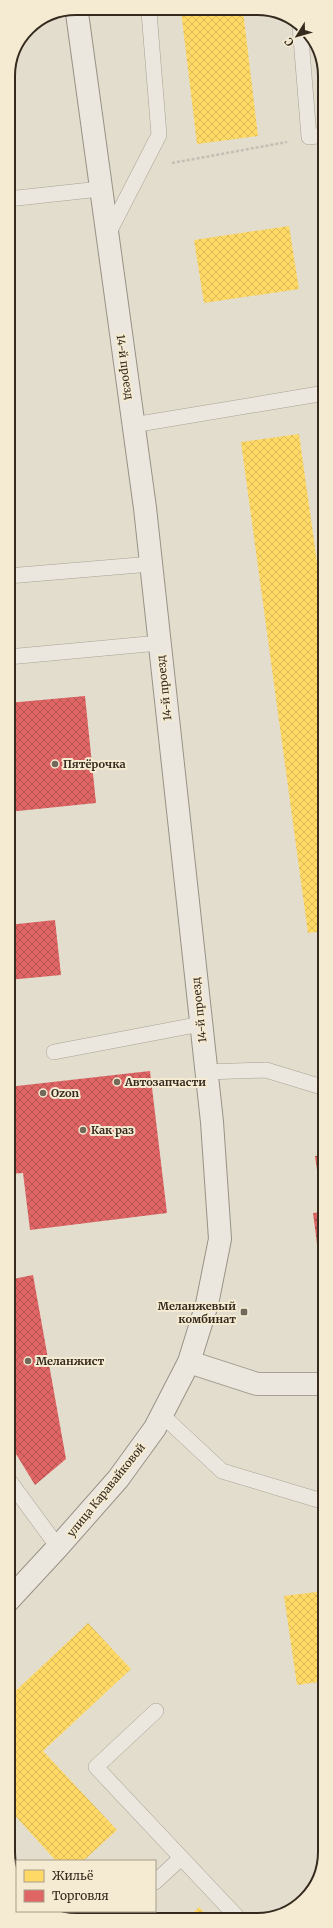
<svg xmlns="http://www.w3.org/2000/svg" width="333" height="1928" viewBox="0 0 333 1928" font-family="Merriweather,serif">
	<style>
		.homes { fill: url(#homes-cross-hatch) }
		.shops { fill: url(#shops-cross-hatch) }
		.lines { fill: none; stroke-linecap: round; stroke-linejoin: round }
		.lane-casing { stroke: #a8a295; stroke-width: 16 }
		.street-casing { stroke: #a8a295; stroke-width: 24 }
		.secondary-casing { stroke: #989186; stroke-width: 24 }
		.path { stroke: #c4beb4; stroke-width: 2.5; stroke-dasharray: 3 2; stroke-linecap: butt }
		.lane { stroke: #ece7de; stroke-width: 15 }
		.street { stroke: #ece7de; stroke-width: 22 }
		.secondary { stroke: #ece7de; stroke-width: 22 }
		.poi-dot { fill: #73695b; stroke: #f4ebd2; stroke-width: 1.5 }
		.labels { text-anchor: middle; stroke-width: 4; stroke-linejoin: round; paint-order: stroke }
		.street-label { font-size: 11px; fill: #362a1e; stroke: #f4ebd2 }
		.poi-label { font-size: 11px; font-weight: bold; fill: #362a1e; stroke: #f4ebd2; text-anchor: start }
		.rim { fill: none; stroke: #362a1e; stroke-width: 2 }
	</style>
	<defs>
		<pattern id="homes-cross-hatch" width="8" height="8" patternUnits="userSpaceOnUse"><rect width="8" height="8" fill="#ffd966"/><path d="M0 0l8 8M0 8l8-8" fill="none" stroke="#dbba58"/></pattern>
		<pattern id="shops-cross-hatch" width="8" height="8" patternUnits="userSpaceOnUse"><rect width="8" height="8" fill="#e06666"/><path d="M0 0l8 8M0 8l8-8" fill="none" stroke="#b65453"/></pattern>
	</defs>
	<rect width="100%" height="100%" fill="#e3ddcd"/>
	<path class="homes" d="M181,11h62l15,125 -61,8z
		M289,226l10,63 -95,14 -10,-63z
		M299,434l26,185v312l-17,2 -67,-491z
		M325,1591v90l-28,4 -13,-89z
		M88,1623l43,46 -88,82 74,79 -34,31h-27l-47,-52v-112z
		M199,1907l12,12h-24z"/>
	<path class="shops" d="M85,696l11,107 -88,9v-109z
		M55,920l6,55 -53,5v-55z
		M150,1071l17,142 -137,17 -7,-57 -15,1v-87z
		M325,1155v120h-4l-8,-62 10,-1 -8,-56z
		M33,1275l33,184 -31,26 -27,-44v-161z"/>
	<g class="lines">
		<g class="lane-casing">
			<path id="lane" d="M300,26l9,111 15,-2
				M8,199l92,-10
				M107,236l52,-101 -10,-123
				M133,425l192,-32
				M8,576l143,-12
				M8,657l151,-14
				M54,1052l147,-28
				M206,1072l60,-2 59,18
				M162,1415l60,56 103,31
				M8,1479l50,68
				M156,1711l-60,56 143,152
				M155,1882l26,-24
				M116,1919l8,-8"/>
		</g>
		<g class="street-casing">
			<path id="street" d="M189,1362l68,22h68"/>
		</g>
		<g class="secondary-casing">
			<path id="secondary" d="M8,1601l50,-54 60,-68 37,-51 34,-66 18,-58 13,-65 -8,-117 -67,-614 -68,-495"/>
		</g>
		<path class="path" d="M172,163l115,-21"/>
		<use href="#lane" class="lane"/>
		<use href="#street" class="street"/>
		<use href="#secondary" class="secondary"/>
	</g>
	<g class="poi-dot">
		<circle cx="55" cy="764" r="4"/>
		<circle cx="117" cy="1082" r="4"/>
		<circle cx="43" cy="1093" r="4"/>
		<circle cx="83" cy="1130" r="4"/>
		<rect x="240" y="1308" width="8" height="8" rx="2"/>
		<circle cx="28" cy="1361" r="4"/>
	</g>
	<g class="labels">
		<g class="street-label">
			<text transform="translate(125 367) rotate(82)" y="4">14-й проезд</text>
			<text transform="translate(164 688) rotate(-96)" y="4">14-й проезд</text>
			<text transform="translate(199 1010) rotate(-96)" y="4">14-й проезд</text>
			<text transform="translate(106 1490) rotate(-51)" y="4">улица Каравайковой</text>
		</g>
		<g class="poi-label">
			<text x="63" y="768">Пятёрочка</text>
			<text x="125" y="1086">Автозапчасти</text>
			<text x="51" y="1097">Ozon</text>
			<text x="91" y="1134">Как раз</text>
			<text x="236" y="1310" text-anchor="end">Меланжевый<tspan x="236" dy="13">комбинат</tspan></text>
			<text x="36" y="1365">Меланжист</text>
		</g>
	</g>
	<path d="M0 0H333V1928H0ZM76 15H257A61 61 0 0 1 318 76V1852A61 61 0 0 1 257 1913H76A61 61 0 0 1 15 1852V76A61 61 0 0 1 76 15Z" fill="#f4ebd2" fill-rule="evenodd"/>
	<path class="rim" d="M76 15H257A61 61 0 0 1 318 76V1852A61 61 0 0 1 257 1913H76A61 61 0 0 1 15 1852V76A61 61 0 0 1 76 15Z"/>
	<rect x="16" y="1860" width="140" height="52" fill="#f4ebd2" stroke="#a89e8a"/>
	<rect x="24" y="1870" width="20" height="12" fill="#ffd966" stroke="#a89e8a"/>
	<text x="52" y="1880" font-size="12" fill="#362a1e">Жильё</text>
	<rect x="24" y="1890" width="20" height="12" fill="#e06666" stroke="#a89e8a"/>
	<text x="52" y="1900" font-size="12" fill="#362a1e">Торговля</text>
	<g transform="translate(297 36) rotate(233)" stroke="#f4ebd2" stroke-width="3" paint-order="stroke">
	<path d="M0-3L7 15L0 10L-7 15Z" fill="#362a1e"/>
	<text y="-6" font-size="11" font-weight="bold" text-anchor="middle" fill="#362a1e">С</text>
	</g>
</svg>
